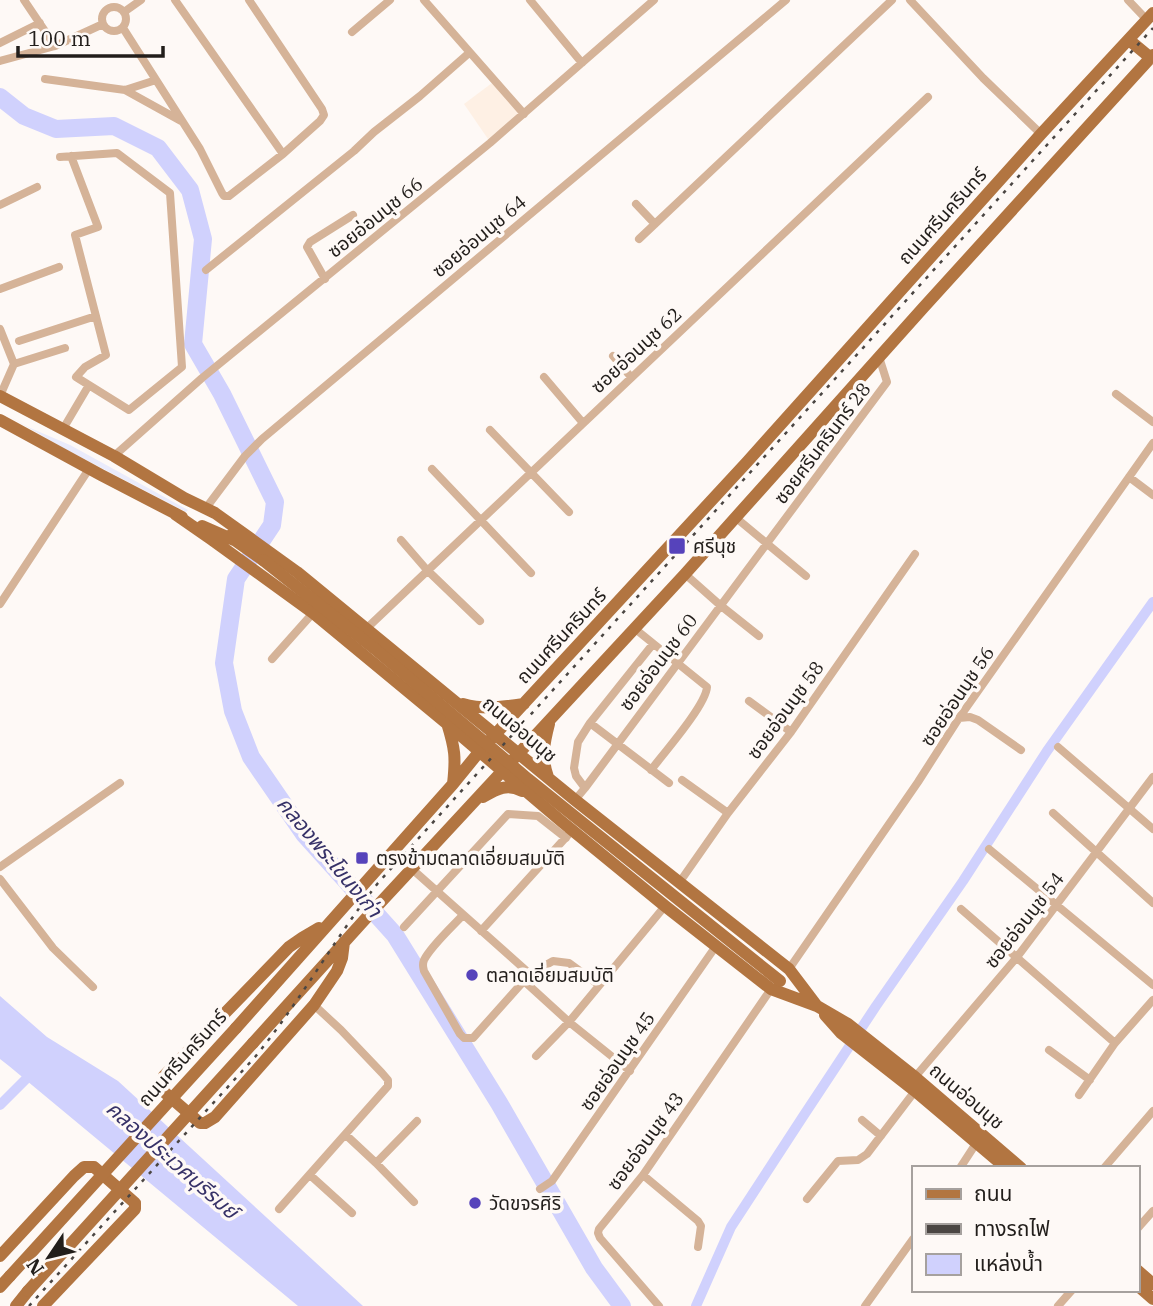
<svg xmlns="http://www.w3.org/2000/svg" width="1153" height="1306" viewBox="0 0 1153 1306" font-family="'IBM Plex Serif','Noto Sans Thai',serif">
	<style>
		.built { fill: #fef0e4 }
		.green { fill: #eaebfb }
		.water { fill: #d0d1fd }
		.lines { fill: none; stroke-linecap: round; stroke-linejoin: round }
		.canal { stroke: #d0d1fd; stroke-width: 10 }
		.river { stroke: #d0d1fd; stroke-width: 18 }
		.street { stroke: #d5b398; stroke-width: 8 }
		.primary { stroke: #b27541; stroke-width: 12 }
		.rail { stroke: #4b4643; stroke-width: 2.5; stroke-dasharray: 3.5 7; stroke-linecap: butt }
		.primary-bridge { stroke: #b27541; stroke-width: 12 }
		.poi-dot { fill: #5643bb; stroke: #fef9f6; stroke-width: 2.5 }
		.labels { text-anchor: middle; stroke-width: 7; stroke-linejoin: round; paint-order: stroke }
		.street-label { font-size: 19px; fill: #221e1b; stroke: #fef9f6 }
		.poi-label { font-size: 19px; fill: #221e1b; stroke: #fef9f6; text-anchor: start }
		.water-label { font-size: 21px; font-style: italic; fill: #373268; stroke: #fef9f6 }
	</style>
	<rect width="100%" height="100%" fill="#fef9f6"/>
	<path class="built" d="M492,83l28,30 -32,26 -24,-35z"/>
	<path class="green" d="M0,411l28,16 42,18 118,65 -2,2 -121,-63z"/>
	<path class="water" d="M0,996l47,41 71,44 245,225h-65l-289,-240 -9,-7z"/>
	<g class="lines">
		<path class="canal" d="M0,1105l35,-35
			M696,1306l35,-79 71,-109 74,-112 87,-125 84,-130 106,-149"/>
		<path class="river" d="M0,97l24,19 32,13 58,-3 44,22 32,42 13,49 -10,105 29,50 53,108 -3,23 -36,54 -12,84 9,48 18,46 53,77 91,101 104,168 95,165 28,38"/>
		<path class="street" d="M24,0l31,46
			M175,0l108,154
			M424,0l100,114
			M530,0l52,63
			M910,0l73,78 58,56
			M1128,0l19,20
			M102 19a12 12 0 1 1 24 0a12 12 0 1 1-24 0Z
			M124,12l17,-12
			M123,28l77,121 22,44 2,3h5l54,-42 37,-33 4,-6 -2,-6 -73,-109
			M352,32l38,-32
			M0,43l40,-20
			M0,61l55,-15 48,-22
			M45,79l80,11 31,-10
			M125,90l56,31
			M60,157l57,-4 53,40 12,174 -53,43 -53,-33 9,-10 21,-12 -31,-120 23,-8 -27,-71
			M636,204l19,20
			M0,205l37,-18
			M639,239l253,-239
			M206,270l148,-119 20,-19 46,-36 49,-43
			M325,279l-18,-32 3,-5 43,-27
			M0,289l59,-22
			M0,329l14,35 -14,32
			M19,341l77,-25
			M613,356l18,21
			M14,364l51,-16
			M544,377l39,46
			M1116,394l37,28
			M63,429l26,-44
			M490,430l79,82
			M114,456l88,-78 288,-235 164,-143
			M432,469l99,104
			M1129,477l24,18
			M206,508l39,-52 17,-17 524,-439
			M735,517l71,59
			M401,540l26,30 53,51
			M685,574l35,31 39,31
			M0,604l89,-135
			M367,628l561,-531
			M634,628l73,59c-1,18 -43,66 -56,83
			M272,659l41,-46
			M749,701l42,31
			M959,718l11,-1 8,3 43,30
			M590,723l79,60
			M1058,747l95,82
			M682,780l46,33
			M585,788l-9,-12 -2,-8 4,-26 12,-19 63,-79
			M575,800l10,-12 302,-406 -8,-25
			M1053,813l100,90
			M989,849l164,136
			M0,867l120,-84
			M412,869l118,105
			M0,879l53,69 40,39
			M679,883l49,-70 63,-81 124,-178
			M961,909l154,134
			M463,915c-11,12 -32,31 -39,45 -2,5 -1,6 0,11l36,63 4,4h9l57,-64 23,-13 16,2 30,22
			M404,927l104,-113 30,2 28,22
			M481,931l87,-96
			M789,969l129,-187 41,-64 194,-275
			M524,981l45,41 61,49
			M1049,1050l41,30
			M536,1056l33,-34 96,-116
			M915,1077l102,-120 136,-180
			M1079,1095l36,-52 38,-43
			M862,1120l19,16
			M346,1135l30,28 38,39
			M376,1163l41,-42
			M960,1168l17,-26
			M1104,1168l49,-57
			M310,1175l42,38
			M643,1175l55,46 3,5 -3,21
			M540,1189l12,-8 164,-235
			M807,1199l31,-38 20,-1 9,-6 48,-63
			M279,1209l109,-123v-6l-6,-7 -41,-43 -27,-25
			M1137,1229l16,-18
			M659,1306l-59,-68 -2,-5 1,-4 44,-54 128,-186
			M865,1306l48,-67
			M1058,1306l14,-16"/>
		<path class="primary" d="M1129,40l22,18
			M0,396l114,60 70,42 31,15 82,59 278,228 214,169 28,37 31,18 67,53 106,91
			M0,420l101,55 81,42
			M175,514l36,25 102,74 133,110 115,98 104,85 106,83 46,17
			M202,526l32,14
			M229,536l34,24
			M463,704c21,6 40,3 61,0
			M447,723c8,26 9,34 6,61
			M548,777c-7,-19 -4,-34 1,-53
			M483,797c14,-8 24,-14 39,-6
			M319,928l-17,10 -13,9 -125,129 -3,9 2,6 37,32h5l10,-6 99,-112 23,-34 5,-13 2,-16
			M825,1015l16,18 74,58 91,77
			M236,1028l217,-244 26,-32 268,-290 294,-328 112,-121
			M253,1043l115,-127 317,-342 238,-266 230,-253
			M0,1256l74,-80 10,-9h10l41,36v6l-92,97
			M1137,1270l16,14
			M1137,1285l16,14
			M0,1287l10,-11
			M16,1306l12,-15"/>
		<path class="rail" d="M29,1306l226,-249c45,-55 79,-118 123,-174l775,-855"/>
		<path class="primary-bridge" d="M263,560l112,89 153,130 252,202
			M10,1276l226,-248
			M28,1291l225,-248"/>
	</g>
	<g class="poi-dot">
		<rect x="668" y="537" width="18" height="18" rx="3.5"/>
		<rect x="355" y="851" width="14" height="14" rx="3.5"/>
		<circle cx="472" cy="975" r="7"/>
		<circle cx="475" cy="1203" r="7"/>
	</g>
	<g class="labels">
		<g class="street-label">
			<text transform="translate(942 216) rotate(-48)" y="7">ถนนศรีนครินทร์</text>
			<text transform="translate(375 217) rotate(-39)" y="7">ซอยอ่อนนุช 66</text>
			<text transform="translate(479 236) rotate(-40)" y="7">ซอยอ่อนนุช 64</text>
			<text transform="translate(636 350) rotate(-43)" y="7">ซอยอ่อนนุช 62</text>
			<text transform="translate(822 443) rotate(-53)" y="7">ซอยศรีนครินทร์ 28</text>
			<text transform="translate(561 636) rotate(-47)" y="7">ถนนศรีนครินทร์</text>
			<text transform="translate(658 662) rotate(-53)" y="7">ซอยอ่อนนุช 60</text>
			<text transform="translate(957 696) rotate(-56)" y="7">ซอยอ่อนนุช 56</text>
			<text transform="translate(785 710) rotate(-54)" y="7">ซอยอ่อนนุช 58</text>
			<text transform="translate(520 729) rotate(40)" y="7">ถนนอ่อนนุช</text>
			<text transform="translate(1024 920) rotate(-52)" y="7">ซอยอ่อนนุช 54</text>
			<text transform="translate(182 1058) rotate(-48)" y="7">ถนนศรีนครินทร์</text>
			<text transform="translate(617 1061) rotate(-55)" y="7">ซอยอ่อนนุช 45</text>
			<text transform="translate(967 1096) rotate(40)" y="7">ถนนอ่อนนุช</text>
			<text transform="translate(645 1141) rotate(-54)" y="7">ซอยอ่อนนุช 43</text>
		</g>
		<g class="poi-label">
			<text x="693" y="553">ศรีนุช</text>
			<text x="376" y="865">ตรงข้ามตลาดเอี่ยมสมบัติ</text>
			<text x="486" y="982">ตลาดเอี่ยมสมบัติ</text>
			<text x="489" y="1210">วัดขจรศิริ</text>
		</g>
		<g class="water-label">
			<text transform="translate(329 857) rotate(50)" y="7">คลองพระโขนงเก่า</text>
			<text transform="translate(172 1160) rotate(41)" y="7">คลองประเวศบุรีรมย์</text>
		</g>
	</g>
	<rect x="912" y="1166" width="228" height="126" fill="#fef9f6" stroke="#a6a19e" stroke-width="2"/>
	<rect x="926" y="1189" width="35" height="10" fill="#b27541" stroke="#a6a19e" stroke-width="2"/>
	<text x="974" y="1201" font-size="21" fill="#221e1b">ถนน</text>
	<rect x="926" y="1224" width="35" height="10" fill="#4b4643" stroke="#a6a19e" stroke-width="2"/>
	<text x="974" y="1236" font-size="21" fill="#221e1b">ทางรถไฟ</text>
	<rect x="926" y="1254" width="35" height="21" fill="#d0d1fd" stroke="#a6a19e" stroke-width="2"/>
	<text x="974" y="1271" font-size="21" fill="#221e1b">แหล่งน้ำ</text>
	<g transform="translate(49 1257) rotate(235)" stroke="#fef9f6" stroke-width="5" paint-order="stroke">
	<path d="M0-5L12 26L0 18L-12 26Z" fill="#221e1b"/>
	<text y="-10" font-size="19" font-weight="bold" text-anchor="middle" fill="#221e1b">N</text>
	</g>
	<path d="M18 46v10h145v-10" fill="none" stroke="#221e1b" stroke-width="3.5"/>
	<text x="28" y="46" font-size="21" fill="#221e1b" stroke="#fef9f6" stroke-width="5" paint-order="stroke">100 m</text>
</svg>
